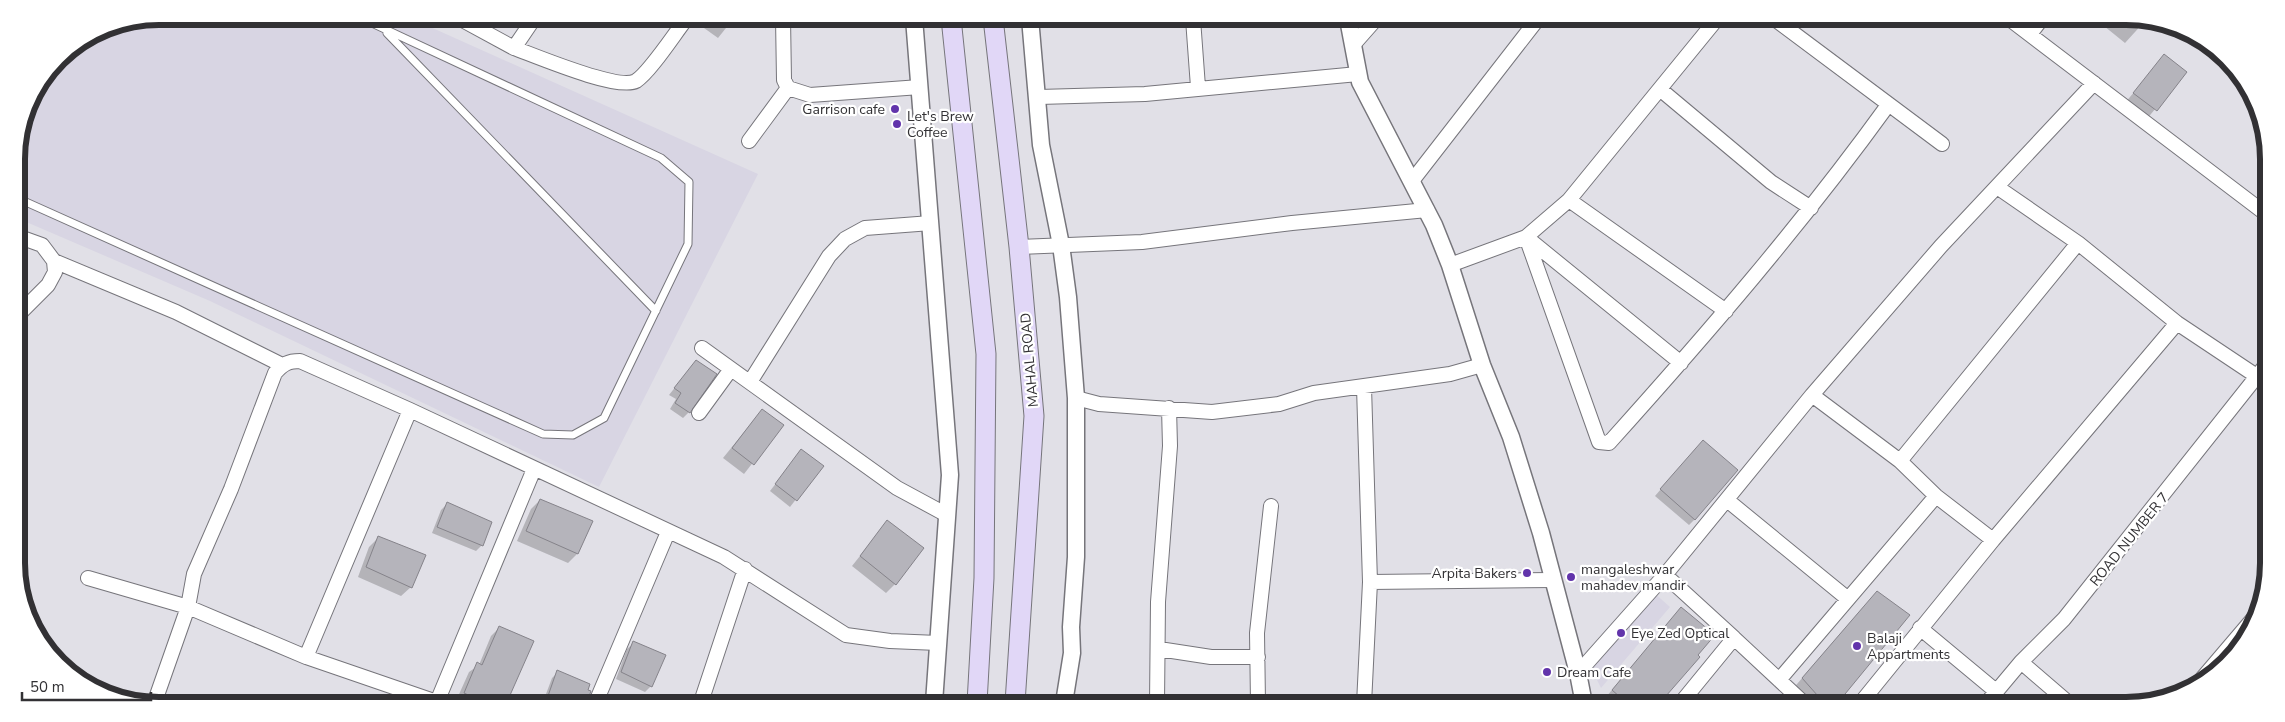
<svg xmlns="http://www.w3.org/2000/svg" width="2285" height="722" viewBox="0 0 2285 722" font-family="'Nunito Sans',sans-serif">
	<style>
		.built { fill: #d8d5e3 }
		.shadow { fill: #0003 }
		.building { fill: #b5b4bb; stroke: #85838a }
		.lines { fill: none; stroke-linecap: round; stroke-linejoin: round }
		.service-casing { stroke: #76757b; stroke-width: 9 }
		.minor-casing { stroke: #76757b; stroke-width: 16 }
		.tertiary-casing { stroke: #76757b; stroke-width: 19 }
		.secondary-casing { stroke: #76757b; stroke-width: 21 }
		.service { stroke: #fff; stroke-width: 7 }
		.minor { stroke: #fff; stroke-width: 14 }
		.tertiary { stroke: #fff; stroke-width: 16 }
		.secondary { stroke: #e1d7f7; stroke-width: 19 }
		.poi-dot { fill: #6234ab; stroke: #fff; stroke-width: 2 }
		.labels { text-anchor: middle; stroke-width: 4.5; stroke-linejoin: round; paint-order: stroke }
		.poi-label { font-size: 14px; fill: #323134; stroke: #fff; text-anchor: start }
		.street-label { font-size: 14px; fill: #323134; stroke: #fff }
		.rim { fill: none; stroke: #323134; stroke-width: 6 }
	</style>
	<rect width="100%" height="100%" fill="#e1e0e7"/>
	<path class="built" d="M159,16l249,1 350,157 -159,313 -389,-186 -193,-83v-68l10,-46 31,-46 47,-31z
		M1652,591l18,16 -69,81 -13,-26z"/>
	<path class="shadow" d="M701,18h33l-16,20 -21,-15z
		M2108,21h37l-20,22 -21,-17z
		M2164,56l21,17 -39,47 -21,-17z
		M696,361l-7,51 -6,6 -13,-9 6,-10 -7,-4z
		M762,410l20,15 -38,49 -21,-16z
		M1697,447l-2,72 -6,6 -34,-29z
		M801,451l21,15 -32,41 -20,-16z
		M540,500l52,22 -15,32 -9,9 -51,-22 14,-32z
		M447,504l35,41 -6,6 -44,-18 9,-23z
		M887,522l8,62 -9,9 -34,-27z
		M379,537l32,50 -10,9 -43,-19 11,-30z
		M1865,605l-31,100h-31l-12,-14z
		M1675,615l23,42 -39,47h-44l-9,-7z
		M499,628l6,74 -49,-1 13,-29 10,-7 12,-29z
		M634,643l17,43 -6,6 -29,-13 11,-30z
		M558,672l28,30h-43l9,-24z
		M608,699l7,3h-10z"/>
	<path class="building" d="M2164,54l23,18 -30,39 -24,-18z
		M696,360l21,14 -27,39 -15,-10 6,-10 -7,-5z
		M762,409l22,16 -30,40 -22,-17z
		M1703,440l35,30 -43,50 -35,-31z
		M801,449l23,17 -27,35 -22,-17z
		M540,499l53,22 -15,33 -52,-23z
		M447,502l45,20 -9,24 -46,-19z
		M887,520l37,28 -28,37 -36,-29z
		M378,536l48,19 -14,33 -46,-21z
		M1877,591l33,24 -74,90h-10l-24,-27z
		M1681,607l34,28 -17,20 2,2 -41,47h-31l-16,-14z
		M499,626l35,15 -27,61h-24l-19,-9 13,-31 5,3z
		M633,641l33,14 -14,32 -31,-15z
		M557,670l33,14 -2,6 3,1 -4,11h-24l-15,-6z"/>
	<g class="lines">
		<g class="service-casing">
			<path id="service" d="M387,33l269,278
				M17,198l526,236 30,1 31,-17 84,-174 1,-62 -28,-24 -302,-141"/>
		</g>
		<g class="minor-casing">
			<path id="minor" d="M457,17l57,31 21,-31
				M783,18l1,62 4,8 22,7 110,-8
				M1193,19l5,68
				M1776,20l166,124
				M2012,21l254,193
				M2030,34l10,-13
				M1353,45l23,-26
				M514,48c22,8 104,43 122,33 14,-9 39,-48 51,-63
				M1661,90l110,92 40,26
				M1039,97l106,-3 213,-20
				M749,141l39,-53
				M1412,181l125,-161
				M1997,187l81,56 99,80 81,54
				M1569,200l157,111
				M17,236l25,9 12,16 1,11 -7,13 -31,31
				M1526,237l73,205 10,1c98,-109 193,-219 279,-338
				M1526,237l155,126
				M1019,247l123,-5 150,-19 135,-13
				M54,261l122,51 106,53
				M1450,265l76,-28 43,-37 147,-180
				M702,348l195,140 50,27
				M750,382l79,-126 16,-17 20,-11 66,-5
				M1364,387l6,195 -6,122
				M1812,395l88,66
				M1076,398l23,6 113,8 67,-8 35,-11 136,-19 32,-9
				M699,413l32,-44
				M1727,500l121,99
				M1993,540l184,-217
				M1665,575l69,63
				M88,578l100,29 118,50 131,45
				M1370,582l184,-2
				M1920,628l77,64
				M1159,649l52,8h47
				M306,657l104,-247
				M2021,662l50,43
				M1578,673l87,-98 147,-180 129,-149 153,-163
				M1779,680l157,-184
				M2200,681l58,-68
				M155,701l33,-94 6,-33 37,-85 44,-116c8,-9 13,-12 25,-12l110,49 314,147 122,78 44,6 48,2
				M437,702l97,-233
				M596,702l72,-170
				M701,702l44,-133
				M1157,703l1,-101 12,-156 -1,-38
				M1258,703l-1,-70 14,-127
				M1680,704l54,-66 72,67
				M1859,705l134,-165 -57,-44 -36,-35 178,-218
				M1985,705l36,-43 43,-43 201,-253"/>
		</g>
		<g class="tertiary-casing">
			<path id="tertiary" d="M914,18l36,457 -16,228
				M1030,18l11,127 20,100 7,52 8,101v159l-5,70 1,26 -8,50
				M1348,19l12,63 74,143 16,40 32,100 29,72 30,96 37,140 6,31"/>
		</g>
		<g class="secondary-casing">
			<path id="secondary" d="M951,18l35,336 -2,224 -7,125
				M993,18l26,229 15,169 -19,287"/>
		</g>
		<use href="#service" class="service"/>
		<use href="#minor" class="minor"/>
		<use href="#tertiary" class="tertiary"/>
		<use href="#secondary" class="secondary"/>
	</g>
	<g class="poi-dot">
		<circle cx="895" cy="109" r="5"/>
		<circle cx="897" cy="124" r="5"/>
		<circle cx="1527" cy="573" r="5"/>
		<circle cx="1571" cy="577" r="5"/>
		<circle cx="1621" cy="633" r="5"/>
		<circle cx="1857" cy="646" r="5"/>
		<circle cx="1547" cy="672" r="5"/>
	</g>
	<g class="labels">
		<g class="poi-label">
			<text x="885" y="114" text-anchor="end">Garrison cafe</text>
			<text x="907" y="121">Let's Brew<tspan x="907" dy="16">Coffee</tspan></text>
			<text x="1581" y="574">mangaleshwar<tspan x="1581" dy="16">mahadev mandir</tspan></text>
			<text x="1517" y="578" text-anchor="end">Arpita Bakers</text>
			<text x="1631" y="638">Eye Zed Optical</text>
			<text x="1867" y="643">Balaji<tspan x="1867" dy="16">Appartments</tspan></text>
			<text x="1557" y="677">Dream Cafe</text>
		</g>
		<g class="street-label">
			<text transform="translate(1029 360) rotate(-95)" y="5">MAHAL ROAD</text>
			<text transform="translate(2129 539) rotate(-51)" y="5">ROAD NUMBER 7</text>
		</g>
	</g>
	<path d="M0 0H2285V722H0ZM159 25H2126A134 134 0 0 1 2260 159V563A134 134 0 0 1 2126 697H159A134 134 0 0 1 25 563V159A134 134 0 0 1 159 25Z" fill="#fff" fill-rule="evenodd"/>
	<path class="rim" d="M159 25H2126A134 134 0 0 1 2260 159V563A134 134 0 0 1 2126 697H159A134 134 0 0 1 25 563V159A134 134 0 0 1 159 25Z"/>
	<path d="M22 692v8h129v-8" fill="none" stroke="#323134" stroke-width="2.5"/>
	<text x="30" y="692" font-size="15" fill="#323134" stroke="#ffffff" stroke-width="4" paint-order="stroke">50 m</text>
</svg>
